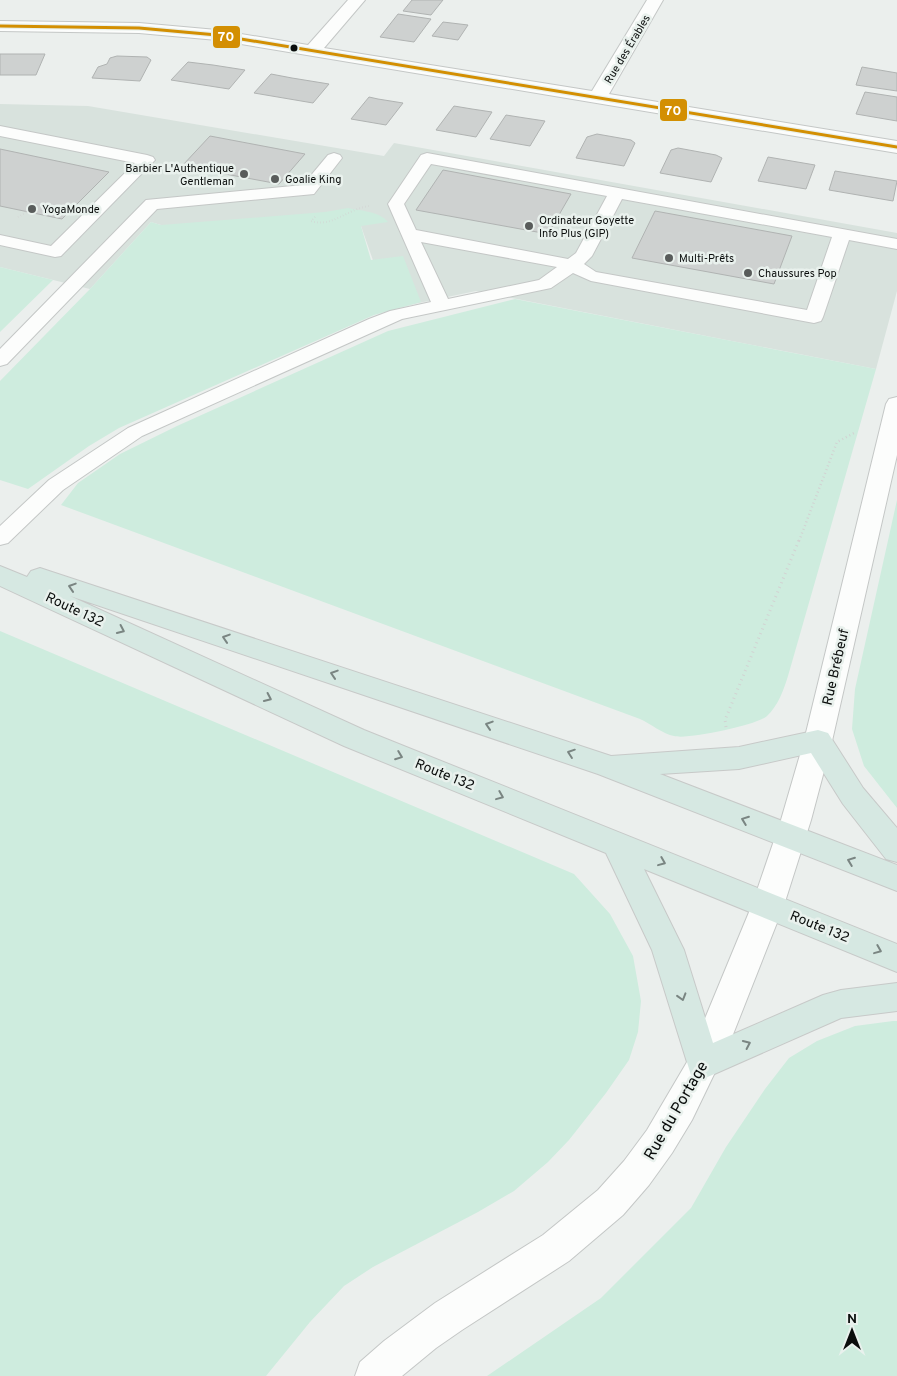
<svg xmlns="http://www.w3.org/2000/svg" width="897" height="1376" viewBox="0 0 897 1376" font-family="Overpass,sans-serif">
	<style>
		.built { fill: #d8e2dd }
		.green { fill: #ceecde }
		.building { fill: #ced1d0; stroke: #b0b3b2 }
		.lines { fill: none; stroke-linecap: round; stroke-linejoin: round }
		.service-casing { stroke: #c4c7c6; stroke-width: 2 }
		.minor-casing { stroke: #c4c7c6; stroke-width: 2 }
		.tertiary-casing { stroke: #c4c7c6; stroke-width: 2 }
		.trunk-casing { stroke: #c7c9c8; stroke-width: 2 }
		.path-far2 { stroke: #d2d2d2; stroke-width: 2; stroke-dasharray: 0.5 2.5; stroke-linecap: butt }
		.path-far1 { stroke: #d2d2d2; stroke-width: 2.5; stroke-dasharray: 1 3; stroke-linecap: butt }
		.path { stroke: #d2d2d2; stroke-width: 3; stroke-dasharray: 1 4; stroke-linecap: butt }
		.service { fill: #fcfdfc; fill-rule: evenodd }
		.minor { fill: #fcfdfc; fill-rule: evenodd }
		.tertiary { fill: #fcfdfc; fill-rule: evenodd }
		.trunk { fill: #d6e8e2; fill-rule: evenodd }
		.bus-1-casing { stroke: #e9f1ed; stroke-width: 5.5 }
		.bus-1 { stroke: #d38f02; stroke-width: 3 }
		.oneway { stroke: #7a8582 }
		.bus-dot { fill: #0a0d0c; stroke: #e9f1ed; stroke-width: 2 }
		.poi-dot { fill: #595c5b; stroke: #e9f1ed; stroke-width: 2 }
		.labels { text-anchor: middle; stroke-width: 5; stroke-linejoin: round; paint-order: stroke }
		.far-street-label { font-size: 11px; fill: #0a0d0c; stroke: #e9f1ed }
		.far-poi-label { font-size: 11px; fill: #0a0d0c; stroke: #e9f1ed; text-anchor: start }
		.street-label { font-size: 14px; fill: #0a0d0c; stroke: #e9f1ed }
		.near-street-label { font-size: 16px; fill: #0a0d0c; stroke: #e9f1ed }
		.line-badge { stroke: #e9f1ed; stroke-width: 2 }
		.badge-label { font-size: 14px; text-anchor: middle; font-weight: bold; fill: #fff }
	</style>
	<rect width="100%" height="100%" fill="#ebefed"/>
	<path class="built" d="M0,104l88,2 296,50 10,-13 503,90v58l-21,78 -400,-78 -86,18 -29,-83 -200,-1 -10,-3 -61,67 -90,-22z"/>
	<path class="green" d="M348,208c13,3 31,3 40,14l-27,4 10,34 32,-4 18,46 -47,13 -255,113 -30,18 -61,43 -28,-9v-99l90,-92 61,-67 10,3 164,-13z
		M0,267l53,13 -53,52z
		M515,299l361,70 -88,307c-4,13 -10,30 -21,40 -9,9 -80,24 -93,20 -11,-2 -23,-12 -34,-17l-579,-214 17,-22 42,-29 57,-28 211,-95z
		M897,500v308l-33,-42 -12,-37 3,-40z
		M0,631l574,243 36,40 23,42 8,45 -3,31 -9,28 -23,33 -37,47 -21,22 -34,29 -36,21 -105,55 -29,19 -34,36 -44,54h-266z
		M893,1021h4v355h-410l114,-78 90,-90 35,-61 39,-58 24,-31 28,-17 38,-15z"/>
	<path class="building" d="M412,0h31l-12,15 -28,-4z
		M398,14l33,5 -17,23 -34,-5z
		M443,22l25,3 -10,15 -26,-4z
		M0,54h45l-9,21h-36z
		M117,56l30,1 4,3 -11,21 -48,-3 6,-11 9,-3 3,-6z
		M188,62l25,3 32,5 -16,19 -58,-9z
		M862,67l35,6v18l-41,-6z
		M271,74l21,4 37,6 -16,19 -59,-10z
		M865,92l32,5v24l-41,-7z
		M369,97l9,2 25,4 -17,22 -35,-6z
		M454,106l18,3 20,3 -16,25 -40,-7z
		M506,115l19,3 20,3 -15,25 -40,-7z
		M597,134l34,6 4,3 -11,23 -48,-8 11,-21z
		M210,136l95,18 -26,30 -97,-18z
		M678,148l38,7 6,3 -11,24 -51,-9 11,-23z
		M0,149l109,23 -47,47 -62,-13z
		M768,157l47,8 -9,24 -48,-8z
		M443,170l128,24 -23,40 -132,-24z
		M835,171l62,10 -4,20 -64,-11z
		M655,211l137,25 -18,48 -142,-26z"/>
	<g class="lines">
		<g class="service-casing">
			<path id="service" d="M0,126l147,29 6,2 2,3 -94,96 -6,1 -55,-12v-10l51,11 84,-83 -135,-27z
				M334,153l6,2 2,3 -28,36 -157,15 -150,155 -7,2v-17l146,-149 157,-15 25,-30z
				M427,153l470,86v10l-48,-9 -26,77 -2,4 -7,2 -223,-42 -18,-8 -22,15 -149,31 -260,117 -79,54 -55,53 -8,2v-19l49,-46 79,-52 241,-109 21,-8 41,-9 -43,-98 33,-49zM431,164l176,32 -31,57 -8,6 -152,-29 -12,-26zM622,199l210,38 -25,73 -211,-38 -12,-8 8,-8zM421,242l136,25 -18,13 -91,19z"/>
		</g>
		<g class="minor-casing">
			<path id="minor" d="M348,0h17l-41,48 268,43 55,-91h16l-54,94 288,47v12l-680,-113 -78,-7 -139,-2v-10l139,2 78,7 91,15z
				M768,892l11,4 5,9 -52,132 -40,83 -20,33 -23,32 -26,30 -54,46 -107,69 -26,18 -34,28h-47l5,-14 24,-21 51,-38 108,-68 55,-45 26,-29 23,-31 40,-68 65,-157 5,-9z"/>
		</g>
		<g class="tertiary-casing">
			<path id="tertiary" d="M897,397v58l-65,286 -21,79 -27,85 -5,9 -11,4 -11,-4 -5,-9 29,-85 23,-79 82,-337 3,-5z"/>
		</g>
		<g class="trunk-casing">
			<path id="trunk" d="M0,566l27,11 4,-6 9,-3 9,3 562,185 128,-9 79,-17 10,3 35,55 34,40v34l-11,-3 -43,-55 -32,-51 -72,16 -79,5 237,91v26l-299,-117 -528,-178 294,134 533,214v28l-253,-103 40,81 29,93 110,-48 18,-5 56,-7v28l-56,7 -9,4 -129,57 -12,-4 -39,-125 -46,-97 -262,-107 -344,-160z"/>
		</g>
		<path class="path-far2" d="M18,217l9,-5
			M315,217l-4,4c21,7 36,-12 58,-15"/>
		<path class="path-far1" d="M799,541l38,-99 19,-10"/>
		<path class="path" d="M726,727l-1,-7 74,-180"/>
		<use href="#service" class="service"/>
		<use href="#minor" class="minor"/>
		<use href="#tertiary" class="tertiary"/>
		<use href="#trunk" class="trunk"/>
		<g class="bus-1-casing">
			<path id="bus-1" d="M0,26l139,2 78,7 680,112"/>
		</g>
		<use href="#bus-1" class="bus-1"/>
	</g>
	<defs><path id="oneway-chevron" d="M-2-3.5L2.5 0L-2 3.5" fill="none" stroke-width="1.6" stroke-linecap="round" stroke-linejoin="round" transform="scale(1.25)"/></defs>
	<g class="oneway">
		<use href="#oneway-chevron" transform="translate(72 587) rotate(-162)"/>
		<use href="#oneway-chevron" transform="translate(121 630) rotate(25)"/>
		<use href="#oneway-chevron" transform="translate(226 638) rotate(-162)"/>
		<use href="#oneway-chevron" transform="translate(334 674) rotate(-162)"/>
		<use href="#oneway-chevron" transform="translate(268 698) rotate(25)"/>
		<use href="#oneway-chevron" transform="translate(489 725) rotate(-162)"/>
		<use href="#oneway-chevron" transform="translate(571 753) rotate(-161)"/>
		<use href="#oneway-chevron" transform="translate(399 756) rotate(21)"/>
		<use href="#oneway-chevron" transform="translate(500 796) rotate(22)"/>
		<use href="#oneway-chevron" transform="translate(745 820) rotate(-159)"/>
		<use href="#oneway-chevron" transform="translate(851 861) rotate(-159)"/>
		<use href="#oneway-chevron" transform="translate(662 862) rotate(22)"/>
		<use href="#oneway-chevron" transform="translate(878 950) rotate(22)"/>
		<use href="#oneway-chevron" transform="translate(682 997) rotate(73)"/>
		<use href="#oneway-chevron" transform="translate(747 1044) rotate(-25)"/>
	</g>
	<circle class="bus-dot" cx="294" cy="48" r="4.5"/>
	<g class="poi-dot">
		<circle cx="244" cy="174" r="5"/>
		<circle cx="275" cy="179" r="5"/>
		<circle cx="32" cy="209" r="5"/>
		<circle cx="529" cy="226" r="5"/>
		<circle cx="669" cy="258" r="5"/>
		<circle cx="748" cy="273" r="5"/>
	</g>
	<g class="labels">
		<g class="far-street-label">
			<text transform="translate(627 49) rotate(-59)" y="4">Rue des Érables</text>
		</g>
		<g class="far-poi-label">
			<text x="234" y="172" text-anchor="end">Barbier L'Authentique<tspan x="234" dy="13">Gentleman</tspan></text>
			<text x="285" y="183">Goalie King</text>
			<text x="42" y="213">YogaMonde</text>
			<text x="539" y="224">Ordinateur Goyette<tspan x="539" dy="13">Info Plus (GIP)</tspan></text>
			<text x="679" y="262">Multi-Prêts</text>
			<text x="758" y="277">Chaussures Pop</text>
		</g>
		<g class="street-label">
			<text transform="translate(75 609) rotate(25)" y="5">Route 132</text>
			<text transform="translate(835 667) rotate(-77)" y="5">Rue Brébeuf</text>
			<text transform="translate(445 774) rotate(22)" y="5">Route 132</text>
			<text transform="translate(820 926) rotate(22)" y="5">Route 132</text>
		</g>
		<g class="near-street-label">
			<text transform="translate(675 1110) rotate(-60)" y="6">Rue du Portage</text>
		</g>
	</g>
	<g class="line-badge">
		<rect x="212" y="25" width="29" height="24" rx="5" fill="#d38f02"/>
		<rect x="659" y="98" width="29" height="24" rx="5" fill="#d38f02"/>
	</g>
	<g class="badge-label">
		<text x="226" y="41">70</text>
		<text x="673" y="115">70</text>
	</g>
	<g transform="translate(852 1331)" stroke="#e9f1ed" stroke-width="4" paint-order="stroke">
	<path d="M0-4L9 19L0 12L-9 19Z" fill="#0a0d0c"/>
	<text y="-8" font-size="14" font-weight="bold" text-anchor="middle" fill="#0a0d0c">N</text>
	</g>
</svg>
